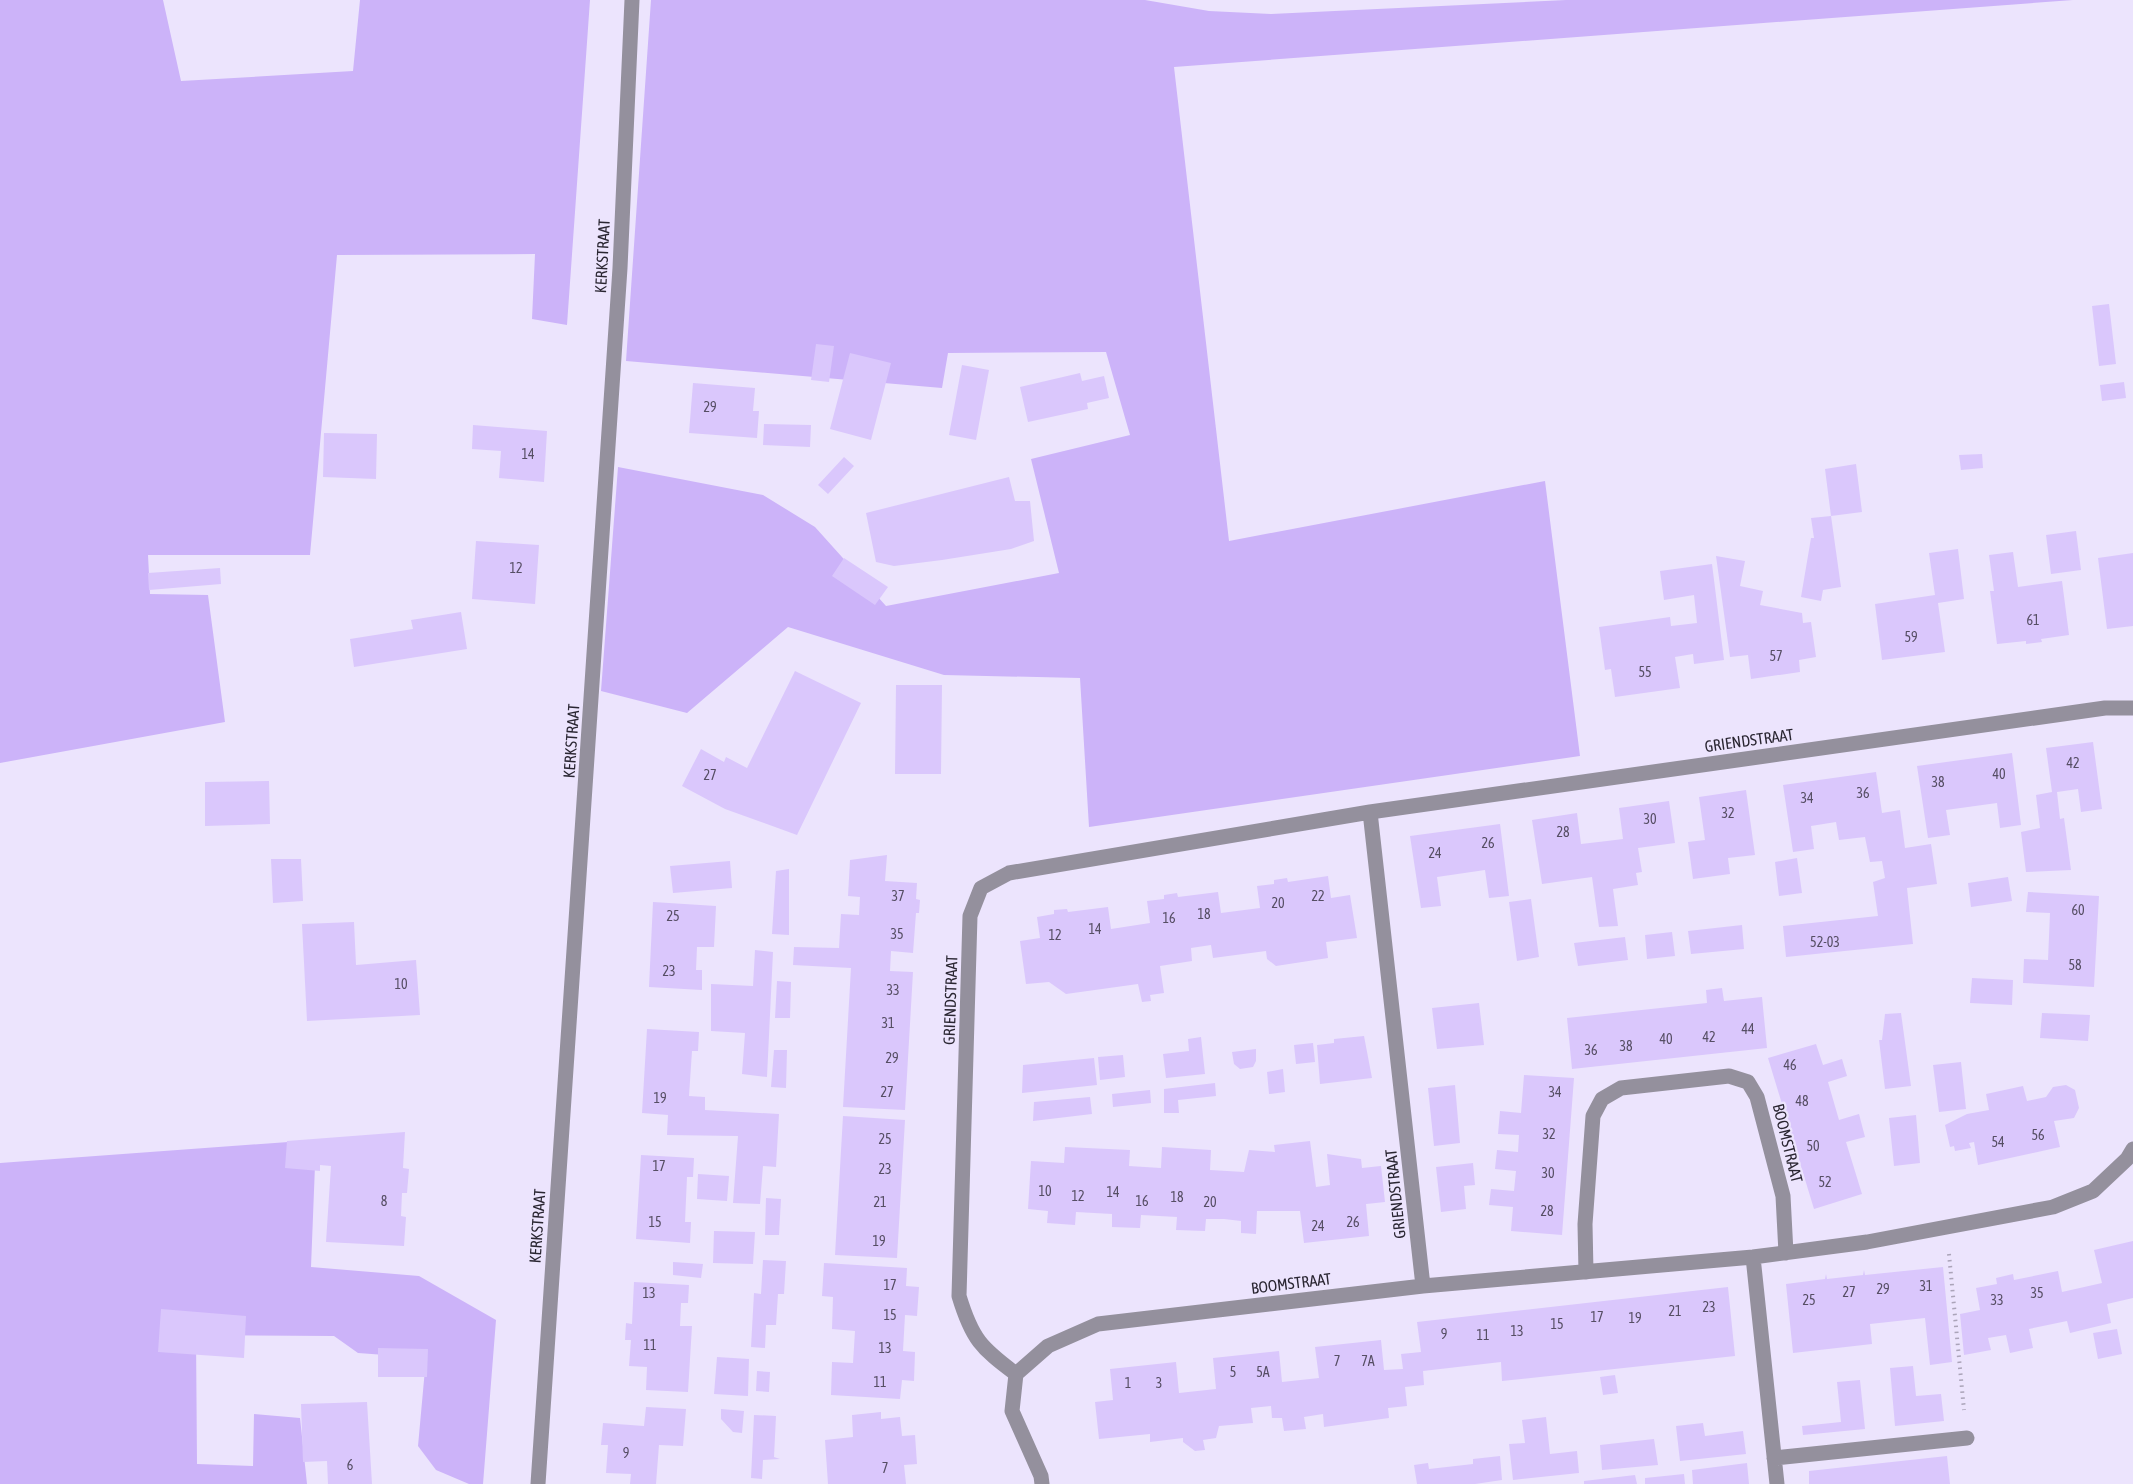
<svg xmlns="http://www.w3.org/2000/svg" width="2133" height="1484" viewBox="0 0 2133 1484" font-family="'Asap Condensed',sans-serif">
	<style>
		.green { fill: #ccb3f9 }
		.building { fill: #dac7fc }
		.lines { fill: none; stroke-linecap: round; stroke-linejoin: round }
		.path { stroke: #aba4b9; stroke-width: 4; stroke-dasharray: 1.5 4.5; stroke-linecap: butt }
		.minor { stroke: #94909d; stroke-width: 15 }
		.labels { text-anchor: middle; stroke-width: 4.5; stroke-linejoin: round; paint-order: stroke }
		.number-label { font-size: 14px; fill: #564e64 }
		.street-label { font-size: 16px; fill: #2a2632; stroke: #ece4fd }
	</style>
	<rect width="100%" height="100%" fill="#ece4fd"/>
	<path class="green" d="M0,0h163l18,81 172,-10 7,-71h230l-23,325 -35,-6 3,-65 -198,1 -27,300h-162l2,39 58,1 17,127 -225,41z
		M651,0h494l64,11 62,3 295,-14h507l-899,67 55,474 316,-60 35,275 -491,71 -9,-149 -136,-3 -156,-48 -101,86 -86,-22 17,-224 145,28 52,32 71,79 173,-33 -28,-114 99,-24 -24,-83 -158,1 -6,35 -316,-27z
		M316,1140l-5,127 108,9 77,44 -13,164h-14l-33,-14 -18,-24 8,-88 -68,-5 -24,-17 -138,-1 1,129 56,2 1,-52 46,4 7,66h-307v-321z"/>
	<path class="building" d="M2109,304l7,60 -17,2 -7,-60z
		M816,344l18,2 -5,36 -18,-2z
		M850,353l41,10 -20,77 -41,-11z
		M962,365l27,5 -13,70 -27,-5z
		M1080,373l2,8 22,-5 5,22 -22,5 1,6 -60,13 -8,-35z
		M2124,382l2,16 -24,3 -2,-16z
		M693,383l62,5 -2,23h6l-2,27 -68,-5z
		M764,424l47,1 -1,22 -47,-2z
		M473,425l74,6 -3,51 -45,-4 2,-27 -29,-2z
		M324,433l53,1 -1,45 -53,-2z
		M1982,454l1,14 -22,2 -2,-15z
		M844,457l10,9 -26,28 -10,-9z
		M1856,464l6,48 -31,4 -6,-47z
		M1009,477l6,24h15l4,40 -23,8 -69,11 -48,6 -18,-4 -10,-49z
		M1831,516l10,71 -18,3 -2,11 -20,-4 10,-59h3l-3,-20z
		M2076,531l5,39 -30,4 -5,-39z
		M476,541l63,4 -4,59 -63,-5z
		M1958,549l6,50 -26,4 7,49 -63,8 -7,-56 60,-9 -6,-42z
		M2013,552l5,35 44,-6 7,54 -28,4 1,3 -16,2v-3l-29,3 -7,-53h4l-5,-36z
		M2133,553v73l-26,3 -9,-71z
		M1716,556l29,5 -5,25 23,5 -3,14 42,8 1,10 8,-1 5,35 -17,3 1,12 -49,7 -3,-24 -18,2z
		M844,558l44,29 -13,18 -43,-29z
		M1712,564l12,96 -30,4 -1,-10 -18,3 5,31 -65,9 -4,-28 -6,1 -6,-43 71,-10 1,9 26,-3 -3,-28 -30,5 -4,-29z
		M220,568l1,16 -72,6 -1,-17z
		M461,612l6,37 -113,18 -4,-28 63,-10 -2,-9z
		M795,671l66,32 -64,132 -72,-26 -43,-23 19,-37 23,13 2,-5 21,11z
		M896,685h46l-1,89h-46z
		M2093,742l9,67 -21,3 -3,-23 -21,3 3,27 4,-1 7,52 -45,2 -5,-40 19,-4 -4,-33 16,-3 -6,-44z
		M2012,753l9,72 -21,3 -3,-25 -51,7 4,25 -22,3 -11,-72z
		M1876,772l6,41 18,-3 5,38 26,-4 6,40 -30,4 6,56 -127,13 -3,-31 95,-10 -5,-34 12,-4 -3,-17 -12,1 -5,-25 -26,3 -3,-18 -25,4 3,23 -21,3 -10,-67z
		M269,781l1,43 -65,2v-44z
		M1746,790l9,65 -27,3 2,16 -37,5 -5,-37 17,-2 -6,-43z
		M1669,801l6,42 -37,5 4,24 -6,1 2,12 -25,4 5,37 -19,1 -7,-50 -50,7 -10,-64 45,-7 4,31 26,-3 16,-2 -4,-31z
		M1500,824l9,72 -20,2 -4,-28 -48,7 4,29 -20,2 -11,-72z
		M887,855l-2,26 32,2 -1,16 4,1 -1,13h-3l-3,40 -22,-2 -1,20 23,1 -8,138 -62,-3 8,-139 -58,-3 1,-18 45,1 2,-34 18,1 1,-18 -12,-1 2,-36z
		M1797,858l5,35 -23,3 -4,-34z
		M271,859h30l2,42 -30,2z
		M730,861l2,27 -59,5 -3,-27z
		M789,869v66l-17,-1 4,-63z
		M1328,876l3,22 19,-3 7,43 -31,4 2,16 -52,8 -9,-7 -1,-8 -53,7 -2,-13 -20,3 1,13 -32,5 4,27 -14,2 1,6 -9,1 -4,-18 -72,10 -17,-12 -23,2 -6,-43 20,-3 -3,-21 17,-3v-4l13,-1 1,3 40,-5 3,22 39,-6 -3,-22 17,-2v-4l13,-2 1,4 40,-5 3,21 39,-5 -3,-22 17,-2v-4l13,-2 1,4z
		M2008,877l4,24 -41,6 -3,-24z
		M2028,892l71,4 -5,91 -71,-4 1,-24 24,1 2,-47 -24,-1z
		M1531,899l8,58 -22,4 -8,-59z
		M653,902l63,4 -2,41h-17l-1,23h6v20l-53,-3z
		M354,922l2,43 60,-5 4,55 -113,6 -5,-97z
		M1742,925l2,24 -53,5 -3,-23z
		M1672,932l3,24 -28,3 -2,-24z
		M1625,937l3,23 -50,6 -4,-23z
		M755,950l18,2 -6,125 -25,-3 3,-41 -34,-2v-47l42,2z
		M1972,978l41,2 -1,25 -42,-2z
		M777,981l14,1 -1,36h-15z
		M1722,988l2,13 38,-4 5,51 -195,21 -5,-51 140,-15 -1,-13z
		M1479,1003l5,42 -47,4 -5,-41z
		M1901,1013l10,73 -26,3 -6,-49h3l3,-26z
		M2042,1013l48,2 -2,26 -48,-3z
		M647,1029l52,3 -1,19h-6l-3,45 16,1v13l74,4 -3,53 -13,-1 -3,38 -27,-1 5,-67 -71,-1 1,-20 -26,-2z
		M1364,1036l8,42 -52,6 -3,-39 17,-2v-4z
		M1201,1037l4,37 -39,4 -3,-24 26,-3 -1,-12z
		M1313,1043l2,19 -19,2 -2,-19z
		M1816,1044l7,21 19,-6 5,17 -19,6 11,38 20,-6 6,23 -19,5 16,52 -48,15 -46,-151z
		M1256,1049v12l-3,6 -13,2 -6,-5 -2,-12z
		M774,1050h13l-1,38 -15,-1z
		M1123,1055l2,22 -25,3 -2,-23z
		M1094,1058l3,27 -75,8 1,-28z
		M1961,1062l5,47 -27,3 -6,-47z
		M1283,1069l2,23 -16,2 -2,-22z
		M1524,1075l50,3 -12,157 -51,-4 2,-24 -24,-2 2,-16 23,2 2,-20 -21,-2 2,-19 21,2 1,-17 -21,-1 2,-23 21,2z
		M1215,1083l1,13 -38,4 1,13h-15v-24z
		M1455,1085l5,58 -26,3 -6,-58z
		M2066,1085l9,5 4,18 -5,10 -20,3 6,26 -82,18 -4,-23 -5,1 2,5 -16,3 -1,-5 -4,1 -5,-22 22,-11 22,-4 -3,-16 37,-8 4,15 19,-4 7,-10z
		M1150,1090l1,13 -38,4 -1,-13z
		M1090,1097l2,17 -59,7 1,-19z
		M1916,1115l4,48 -26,3 -5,-48z
		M843,1116l62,4 -8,138 -62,-3z
		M405,1132l-2,36 6,1 -2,24h-5l-1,23 5,1 -2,29 -78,-4 5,-76 -11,-1v6l-35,-3 2,-27z
		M1310,1141l6,46 14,-2 -3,-31 34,5 1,9 19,-2 4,36 -19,2 3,32 -65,7 -4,-32h-43l-1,23 -15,-1v-12l-17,-2h-18l-1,12 -29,-1 1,-13 -36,-2 -1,13 -28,-1v-13l-36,-2 -1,13 -28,-2 1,-12 -20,-2 3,-48 33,2 1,-16 65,3 -1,16 32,2 1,-21 49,3 -1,20 34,2 5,-22 26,2 -1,-7z
		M641,1155l53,3 -1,19h-6l-2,45h6l-1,21 -54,-4z
		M1473,1163l2,22 -11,1 2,23 -25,3 -5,-45z
		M698,1174l31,2 -2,25 -30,-2z
		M766,1198l15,1 -2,36h-14z
		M714,1231l41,1 -2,32 -40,-1z
		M2133,1241v57l-26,6 4,19 -41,10 -3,-12 -38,8 4,19 -23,5 -4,-18 -18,3 3,12 -27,5 -4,-41 20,-4 -4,-22 21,-4 -1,-6 17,-4 1,6 44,-9 4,21 40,-9 -8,-33z
		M763,1260l23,1 -2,33h-6l-2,31h-10l-1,23 -14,-1 3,-54 7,1z
		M673,1262l30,2 -2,14 -28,-3z
		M824,1263l83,5 -1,18 13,1 -2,29 -12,-1 -2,36 12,1 -1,29 -12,-1 -2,19 -69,-4 1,-33 21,1 2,-32 -23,-2 1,-32 -11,-1z
		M1943,1267l9,95 -22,3 -5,-47 -55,6 2,20 -79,9 -7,-69 39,-5 1,-5 1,5 36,-4 1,-5 1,5z
		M634,1282l55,3 -1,18h-7l-1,23h12l-4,66 -42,-2 1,-23 -18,-1 2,-26h-6l1,-17 6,1z
		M1728,1287l7,69 -233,25 -1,-19 -78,9 1,14 -19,2 2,19 -19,2 1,10 -65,9 -1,-13 -19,3 2,12 -22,2 -2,-13h-10l-1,-12 -20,2 2,15 -34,3 -3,12 -13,2 2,10 -10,1 -12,-9v-4l-33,4v-8l-51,5 -4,-37 18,-2 -3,-31 66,-7 3,31 37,-4 -3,-31 66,-7 3,31 37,-4 -4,-31 66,-7 3,30 19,-1 -2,-15 20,-2 -4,-30z
		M161,1309l85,7 -2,42 -86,-6z
		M2117,1329l5,25 -24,5 -5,-26z
		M378,1348l50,1 -1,28h-49z
		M717,1357l32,2 -1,37 -34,-2z
		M1913,1366l3,30 25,-2 3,27 -49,5 -5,-58z
		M757,1371l13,1 -1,20 -13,-1z
		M1615,1375l3,18 -15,2 -3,-18z
		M1860,1380l5,49 -62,6 -1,-9 39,-4 -4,-40z
		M367,1402l5,82h-44l-1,-23 -24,1 -2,-58z
		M646,1407l40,2 -3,37 -24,-1 -3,39h-26l1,-10 -25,-1 2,-28h-7l2,-22 41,3z
		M721,1409l23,2 -2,22 -9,-1 -12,-13z
		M881,1412v7l19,-2 2,19 13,-1 2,29 -13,1 2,19h-78l-3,-44 28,-3 -1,-22z
		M754,1415l22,1 -2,41 6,2 -17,1 -1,19 -11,-1z
		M1546,1417l4,37 27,-3 2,22 -66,7 -4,-36 16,-1 -3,-23z
		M1703,1423l2,13 38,-5 3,23 -66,7 -4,-35z
		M1654,1439l4,26 -56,5 -2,-25z
		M1500,1456l2,24 -27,4h-58l-3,-19 14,-2 1,6 44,-5v-5z
		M1947,1456l3,28h-141v-13z
		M1747,1463l2,21h-56l-1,-14z
		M1684,1474l1,10h-40v-6z
		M1635,1475l2,9h-53v-3z"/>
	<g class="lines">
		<path class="path" d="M1949,1254l15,156"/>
		<path class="minor" d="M1370,812l53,474
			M1753,1257l24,227
			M1586,1272l-1,-48 8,-108 9,-17 19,-11 108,-12 19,6 9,15 26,99 3,57
			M1016,1374l32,-28 50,-22 325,-38 330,-29 114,-15 186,-35 40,-16 34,-32 6,-10
			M1774,1458l193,-20
			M538,1484l82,-1216 12,-268
			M1042,1484l-1,-8 -29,-65 4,-37c-35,-26 -44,-35 -57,-78l11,-380 11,-28 28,-15 361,-61 735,-104h28"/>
	</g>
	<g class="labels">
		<g class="number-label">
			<text x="710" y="412">29</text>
			<text x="528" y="459">14</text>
			<text x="516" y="573">12</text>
			<text x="2033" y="625">61</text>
			<text x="1911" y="642">59</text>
			<text x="1776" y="661">57</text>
			<text x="1645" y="677">55</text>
			<text x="2073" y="768">42</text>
			<text x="1999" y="779">40</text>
			<text x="710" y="780">27</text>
			<text x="1938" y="787">38</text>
			<text x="1863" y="798">36</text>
			<text x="1807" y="803">34</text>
			<text x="1728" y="818">32</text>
			<text x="1650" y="824">30</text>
			<text x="1563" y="837">28</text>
			<text x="1488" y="848">26</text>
			<text x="1435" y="858">24</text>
			<text x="898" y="901">37</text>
			<text x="1318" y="901">22</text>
			<text x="1278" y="908">20</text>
			<text x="2078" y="915">60</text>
			<text x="1204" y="919">18</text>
			<text x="673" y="921">25</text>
			<text x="1169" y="923">16</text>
			<text x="1095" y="934">14</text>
			<text x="897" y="939">35</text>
			<text x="1055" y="940">12</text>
			<text x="1825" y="947">52-03</text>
			<text x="2075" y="970">58</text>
			<text x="669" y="976">23</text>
			<text x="401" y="989">10</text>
			<text x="893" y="995">33</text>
			<text x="888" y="1028">31</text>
			<text x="1748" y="1034">44</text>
			<text x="1709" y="1042">42</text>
			<text x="1666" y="1044">40</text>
			<text x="1626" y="1051">38</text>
			<text x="1591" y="1055">36</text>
			<text x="892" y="1063">29</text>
			<text x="1790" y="1070">46</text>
			<text x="887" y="1097">27</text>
			<text x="1555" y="1097">34</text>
			<text x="660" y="1103">19</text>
			<text x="1802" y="1106">48</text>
			<text x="1549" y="1139">32</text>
			<text x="2038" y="1140">56</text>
			<text x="885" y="1144">25</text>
			<text x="1998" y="1147">54</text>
			<text x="1813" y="1151">50</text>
			<text x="659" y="1171">17</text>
			<text x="885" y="1174">23</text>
			<text x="1548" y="1178">30</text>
			<text x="1825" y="1187">52</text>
			<text x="1045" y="1196">10</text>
			<text x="1113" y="1197">14</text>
			<text x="1078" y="1201">12</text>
			<text x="1177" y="1202">18</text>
			<text x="384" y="1206">8</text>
			<text x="1142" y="1206">16</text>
			<text x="880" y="1207">21</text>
			<text x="1210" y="1207">20</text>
			<text x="1547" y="1216">28</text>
			<text x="655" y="1227">15</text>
			<text x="1353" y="1227">26</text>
			<text x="1318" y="1231">24</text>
			<text x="879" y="1246">19</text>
			<text x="890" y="1290">17</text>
			<text x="1926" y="1291">31</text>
			<text x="1883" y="1294">29</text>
			<text x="1849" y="1297">27</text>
			<text x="649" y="1298">13</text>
			<text x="2037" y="1298">35</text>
			<text x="1809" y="1305">25</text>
			<text x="1997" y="1305">33</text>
			<text x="1709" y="1312">23</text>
			<text x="1675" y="1316">21</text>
			<text x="890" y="1320">15</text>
			<text x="1597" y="1322">17</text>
			<text x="1635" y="1323">19</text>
			<text x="1557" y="1329">15</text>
			<text x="1517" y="1336">13</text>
			<text x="1444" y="1339">9</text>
			<text x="1483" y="1340">11</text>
			<text x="650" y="1350">11</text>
			<text x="885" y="1353">13</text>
			<text x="1337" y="1366">7</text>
			<text x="1368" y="1366">7A</text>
			<text x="1233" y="1377">5</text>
			<text x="1263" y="1377">5A</text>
			<text x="880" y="1387">11</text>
			<text x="1128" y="1388">1</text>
			<text x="1159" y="1388">3</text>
			<text x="626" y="1458">9</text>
			<text x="350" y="1470">6</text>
			<text x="885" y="1473">7</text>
		</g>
		<g class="street-label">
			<text transform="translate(602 256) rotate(-87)" y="6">KERKSTRAAT</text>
			<text transform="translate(1749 740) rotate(-8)" y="6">GRIENDSTRAAT</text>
			<text transform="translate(571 741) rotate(-86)" y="6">KERKSTRAAT</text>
			<text transform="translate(950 1000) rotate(-88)" y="6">GRIENDSTRAAT</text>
			<text transform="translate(1788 1143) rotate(76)" y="6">BOOMSTRAAT</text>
			<text transform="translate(1395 1194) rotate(-96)" y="6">GRIENDSTRAAT</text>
			<text transform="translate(537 1226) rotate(-86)" y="6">KERKSTRAAT</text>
			<text transform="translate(1291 1283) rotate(-7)" y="6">BOOMSTRAAT</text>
		</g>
	</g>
</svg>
